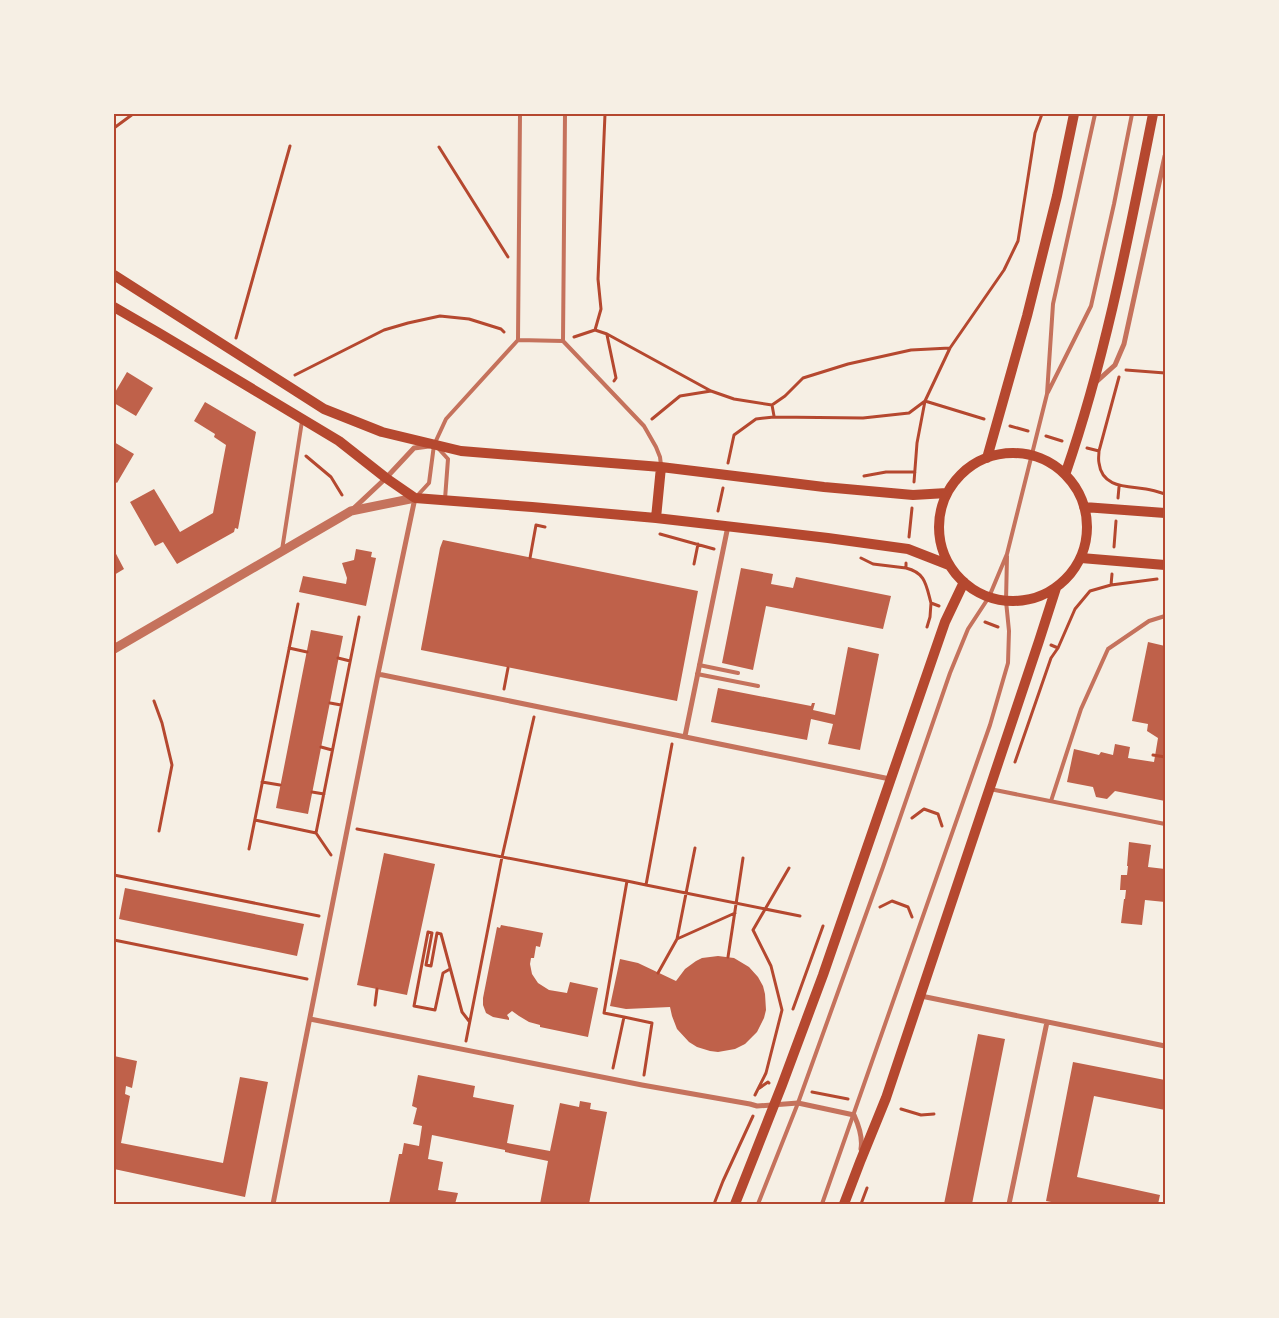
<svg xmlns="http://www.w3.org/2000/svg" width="1279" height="1318" viewBox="0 0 1279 1318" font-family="Raleway,sans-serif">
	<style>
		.building { fill: #bf614a }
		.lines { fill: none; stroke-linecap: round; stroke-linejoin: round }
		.path { stroke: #b5482f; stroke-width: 3 }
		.service { stroke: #c5725c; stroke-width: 4 }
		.minor { stroke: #c5725c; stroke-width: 5 }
		.tertiary { stroke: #c5725c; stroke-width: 9 }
		.secondary { stroke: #b5482f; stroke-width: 10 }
		.neatline { fill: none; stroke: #b5482f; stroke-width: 2 }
	</style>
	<rect width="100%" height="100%" fill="#f6efe4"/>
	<path class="building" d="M127,372l26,16 -17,28 -22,-13v-9z
		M205,402l51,30 -18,97 -3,-1 -1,4 -57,32 -14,-22 -8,4 -25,-44 24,-13 26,43 33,-19 13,-68 -12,-8 1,-3 -21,-13z
		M114,442l20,12 -17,29 -3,-2z
		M443,540l255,51 -21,110 -256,-51v-1l19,-101z
		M356,549l16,3 -1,5 5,1 -10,48 -67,-14 4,-16 43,8 1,-6 -5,-15 12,-3z
		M114,550l10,19 -10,6z
		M741,568l32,6 -2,10 22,4 3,-11 95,19 -8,33 -117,-23 -13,64 -31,-7z
		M311,630l32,6 -35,178 -32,-6z
		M1148,642l17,4v155l-50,-10 -8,8 -11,-2 -3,-10 -26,-5 7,-33 25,6 2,-3 12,3 2,-11 15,3 -2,11 26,4 4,-24 -11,-7 1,-7 -16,-3z
		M848,647l31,7 -19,96 -32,-6 5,-20 -22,-5 -4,21 -96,-18 7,-34 93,18 1,-3h3l-2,7 22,5z
		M1129,842l22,3 -3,22 17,2v33l-20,-2 -3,25 -21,-2 3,-24h1l1,-9h-6l1,-15h6l1,-9h-1z
		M384,853l51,11 -28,131 -50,-10z
		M125,888l179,36 -7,32 -178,-37z
		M501,925l42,8 -3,14 -4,-1 -2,12h-3l-1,6 2,10 6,9 11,7 18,3 3,-11 28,6 -10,49 -48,-10v-2l-11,-3 -10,-6 -7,-5 -5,4 2,3v2l-16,-3 -7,-4 -3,-8v-7l14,-71 3,1z
		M718,956l16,2 15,9 9,10 5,9 2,8 1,16 -2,8 -7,14 -12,12 -10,5 -17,3 -8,-1 -13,-4 -8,-5 -12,-13 -5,-13 -2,-9 -44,2 -16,-3 10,-47 18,4 38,18 9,-12 11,-8 6,-3z
		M978,1034l27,5 -33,165h-28z
		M114,1056l23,5 -5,27 -6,-2 -1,8 5,2 -9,47 102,20 17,-86 28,5 -23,115 -131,-28z
		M1073,1062l92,18v30l-71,-14 -17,81 83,18 -2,9h-96l-16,-3z
		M418,1075l57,11 -2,11 41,8 -7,38 43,8 10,-48 19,4 1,-6 11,2 -1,6 17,3 -18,92h-49l8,-43 -43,-9v-2l-73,-15 -4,24 15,3 -5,28 20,3 -3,11h-66l10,-50h3l2,-11 15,3 3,-20 -9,-2 4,-16 -5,-2z"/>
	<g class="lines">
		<path class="path" d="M114,128l19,-14
			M439,147l69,110
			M595,330l12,4 104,57
			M607,335l9,43 -2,3
			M574,337l21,-7 6,-21 -3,-30 7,-165
			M236,338l54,-192
			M1126,370l39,3
			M295,375l89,-45 24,-7 32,-7 29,3 32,10 3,3
			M772,405l2,11
			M652,419l28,-23 31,-5 23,8 38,6 13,-9 18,-18 45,-14 63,-14 39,-2
			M1010,426l18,5
			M1046,436l16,5
			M1087,448l12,3c0,4 -1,8 0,12 3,25 28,23 47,26 7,1 13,3 19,5
			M1099,451l20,-74
			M306,456l25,21 11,18
			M728,463l6,-28 22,-16 18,-2 89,1 46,-5 16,-12 25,-53 54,-78 14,-29 17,-108 7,-19
			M864,476l22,-4h29
			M914,482l3,-39 8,-42 59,18
			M1118,498l1,-11
			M718,511l5,-23
			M660,534l54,15
			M909,537l3,-29
			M1114,547l2,-26
			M530,558l6,-33 9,2
			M861,558l12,6 33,4
			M906,563v5c20,5 20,17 25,35l8,3
			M694,564l4,-20
			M1111,585l46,-6
			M985,622l13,5
			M927,627l3,-10 1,-14
			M1051,645l7,3 17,-39 15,-18 21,-6 1,-11
			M289,648l18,4
			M338,658l12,3
			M504,689l4,-21
			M154,701l8,22 10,42 -13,66
			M330,703l11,2
			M321,747l11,3
			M1153,755l12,2
			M1015,762l36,-104 7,-10
			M262,782l18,3
			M312,792l12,2
			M912,818l12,-9 14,5 4,12
			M255,820l61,13 15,22
			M357,829l270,52
			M316,833l43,-216
			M249,849l49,-245
			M114,875l205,41
			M646,885l154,31
			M880,907l12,-6 16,6 4,10
			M677,939l58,-26
			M114,940l193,39
			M728,957l15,-99
			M450,969l-7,4 -8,37 -21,-4 14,-74 4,1 -6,32 5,1 6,-33 4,1 21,78 7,9
			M658,973l19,-34 18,-91
			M375,1005l2,-16
			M793,1009l30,-83
			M624,1017l28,6 -8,52
			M466,1041l36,-184 32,-140
			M613,1068l11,-51 -20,-4 23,-132 19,4 26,-141
			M758,1089l10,-7 1,1
			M812,1092l36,7
			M755,1095l11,-22 16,-63 -11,-44 -18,-36 36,-62
			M901,1109l20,6 13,-1
			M714,1204l9,-23 30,-65
			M861,1204l6,-16"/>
		<path class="service" d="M518,340l45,1 81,85 12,21 4,10 1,8
			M563,341l2,-227
			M1048,392l43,-86 23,-102 18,-90
			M438,448l10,11 -3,40
			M417,496l12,-13 5,-38 12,-26 72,-79 2,-226
			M282,550l20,-129
			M699,665l39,8
			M697,674l61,12
			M990,789l175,35
			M1051,801l30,-92 27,-60 41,-28 16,-5
			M758,1204l40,-101 85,-236 67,-194 18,-44 21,-32 18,-43 40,-160 6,-90 42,-190
			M822,1204l168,-479 18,-62 1,-32 -3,-30 1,-45"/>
		<path class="minor" d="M1095,383l20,-18 9,-21 41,-188
			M353,509l33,-31 28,-30 15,-2
			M378,674l512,105
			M685,736l43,-210
			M921,996l244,50
			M310,1019l332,66 108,19 7,2 41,-3 56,12c5,11 9,22 7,34
			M273,1204l105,-530 37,-176
			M1009,1204l38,-182"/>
		<path class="tertiary" d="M114,649l237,-138 64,-13"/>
		<path class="secondary" d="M114,275l210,134 58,23 79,19 200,16 163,20 89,8 34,-2
			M114,307l45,26 180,108 47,37 29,20 117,9 124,11 172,20 80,11 41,16
			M939 527a74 74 0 1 1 148 0a74 74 0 1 1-148 0Z
			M987,458l40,-142 30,-120 17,-82
			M1066,472c40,-116 63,-238 87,-358
			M1084,507l81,6
			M656,518l5,-51
			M1081,558l84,7
			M735,1204l47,-119 41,-110 122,-353 19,-40
			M844,1204l16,-42 26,-64 153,-457 17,-53"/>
	</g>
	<rect width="1279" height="1318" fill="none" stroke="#f6efe4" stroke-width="230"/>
	<rect x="115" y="115" width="1049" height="1088" class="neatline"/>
</svg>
